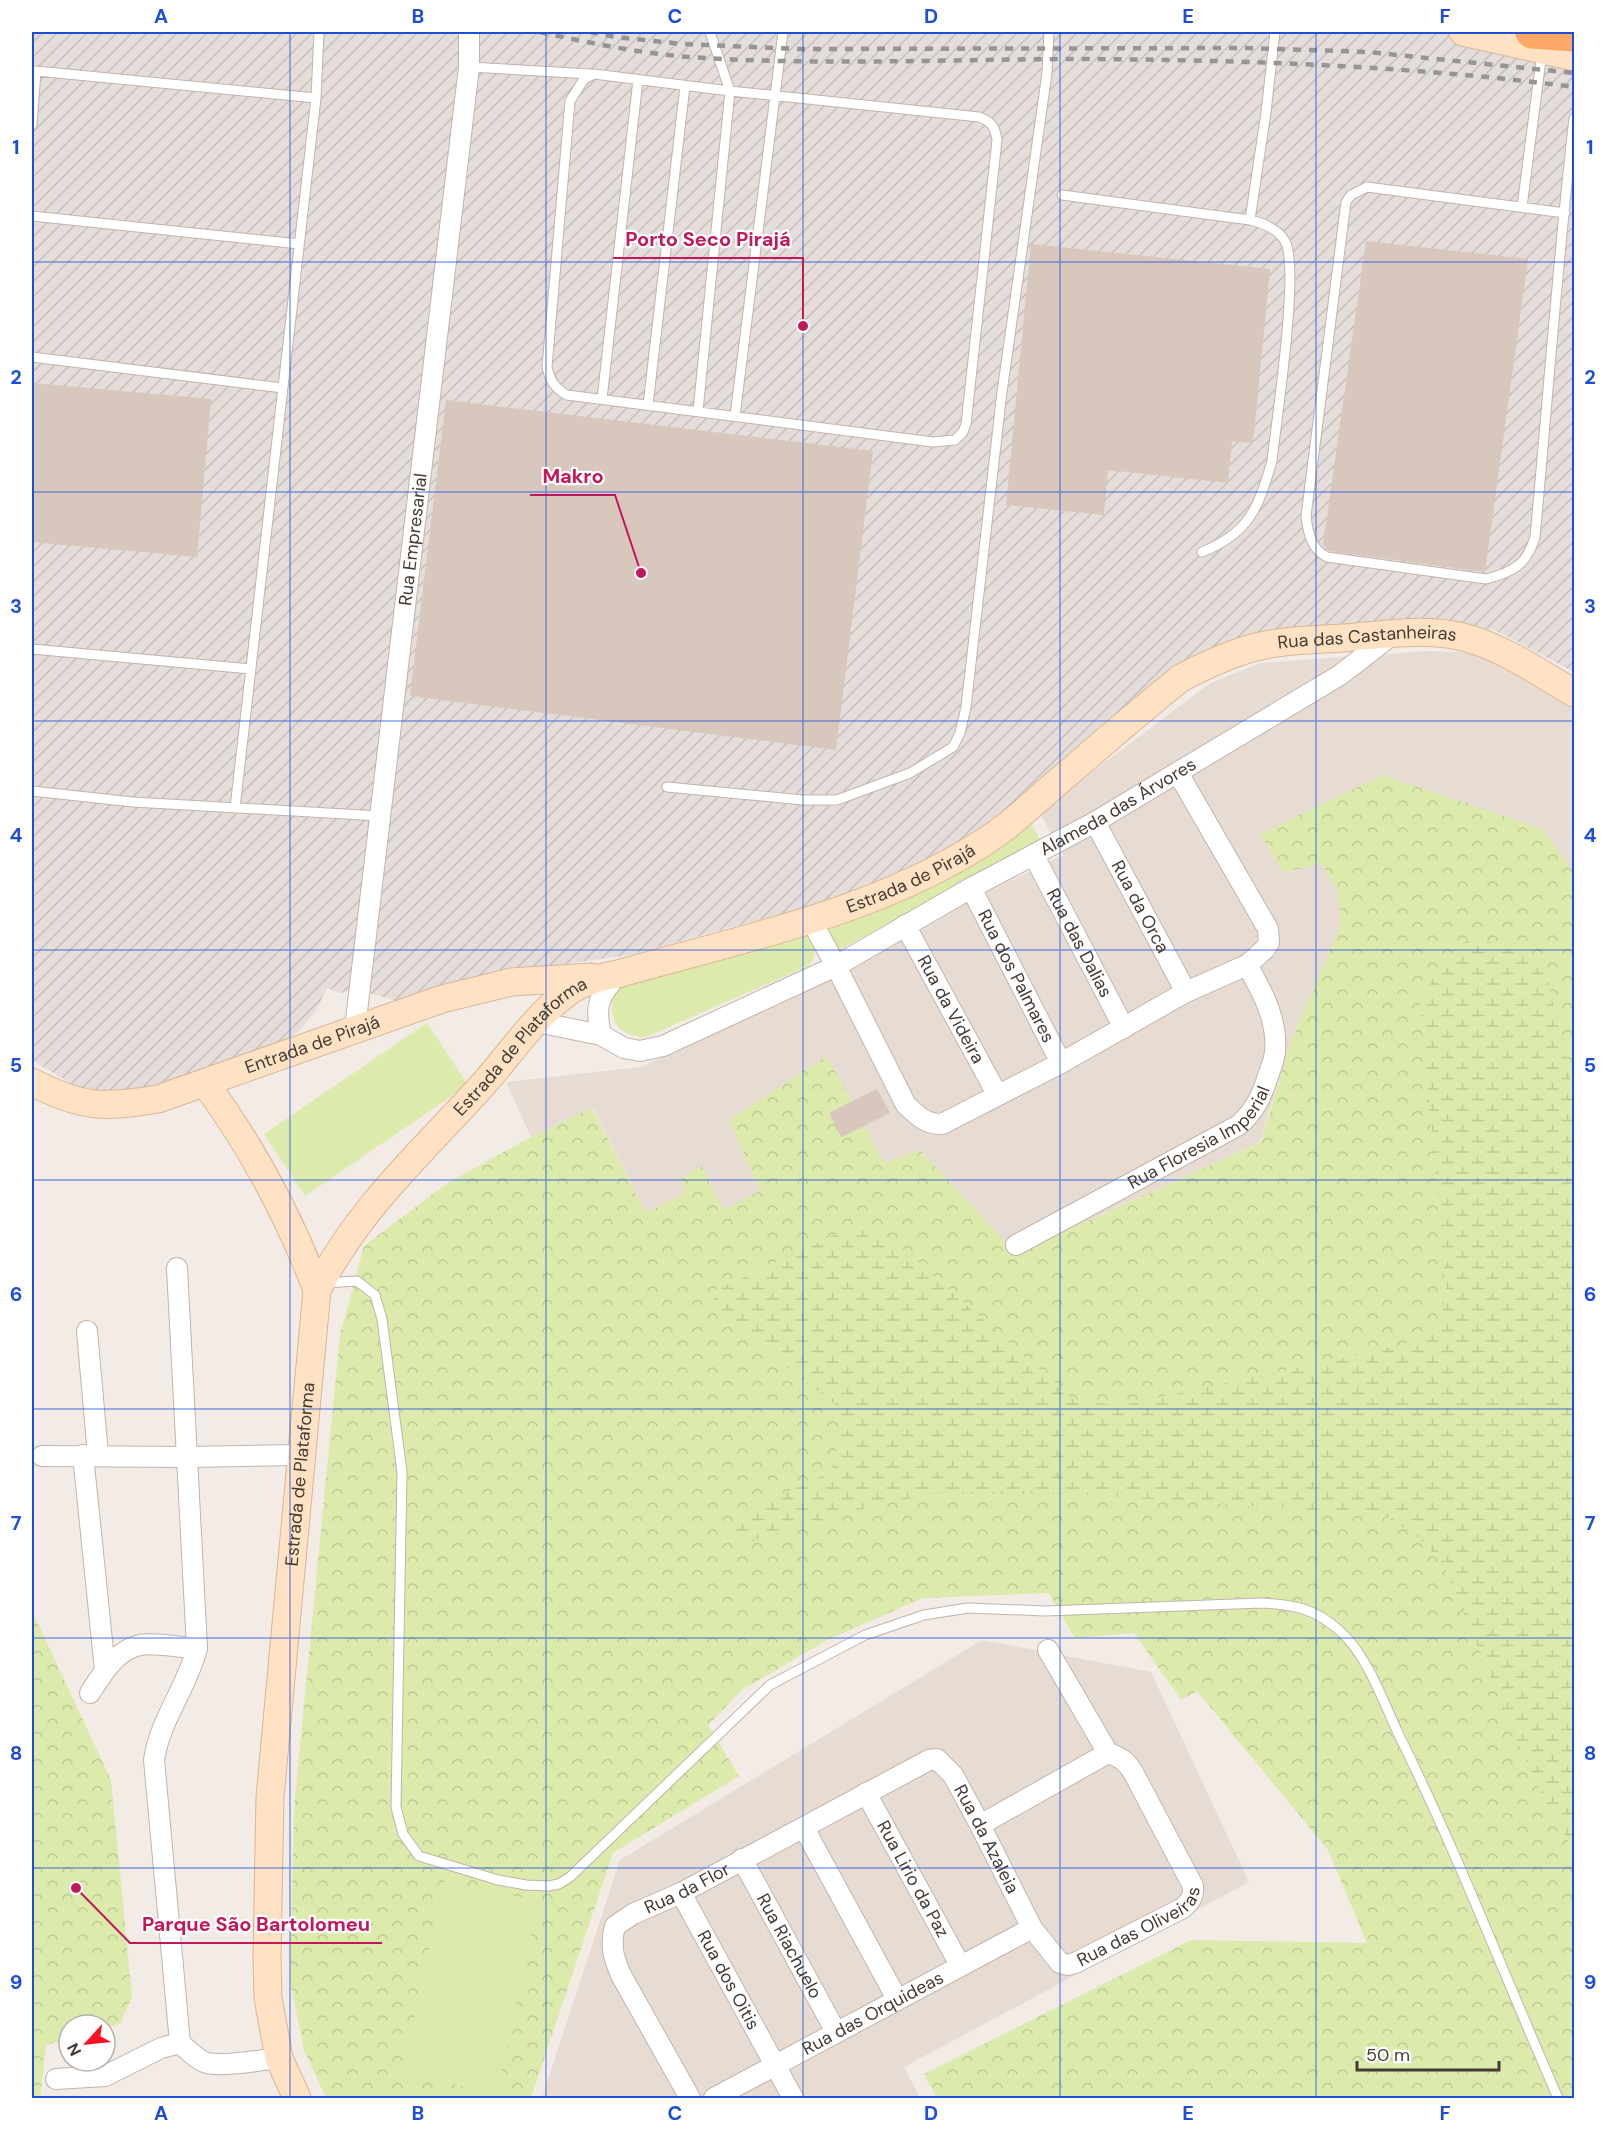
<svg xmlns="http://www.w3.org/2000/svg" width="1606" height="2130" viewBox="0 0 1606 2130" font-family="'DM Sans',sans-serif">
	<style>
		.residential { fill: #e7dcd3 }
		.industrial { fill: url(#industrial-furrows) }
		.forest { fill: url(#forest-crowns) }
		.wetland { fill: url(#wetland-marsh) }
		.park { fill: #dceaac }
		.building { fill: #d8c7bd }
		.lines { fill: none; stroke-linecap: round; stroke-linejoin: round }
		.lane-casing { stroke: #c2b4aa; stroke-width: 11 }
		.street-casing { stroke: #c2b4aa; stroke-width: 22 }
		.secondary-casing { stroke: #d9b694; stroke-width: 29 }
		.highway-casing { stroke: #e4762e; stroke-width: 35 }
		.lane { stroke: #fff; stroke-width: 9 }
		.street { stroke: #fff; stroke-width: 20 }
		.secondary { stroke: #ffe2c3; stroke-width: 27 }
		.highway { stroke: #ffa764; stroke-width: 33 }
		.rail { stroke: #959595; stroke-width: 4.5; stroke-dasharray: 8 8; stroke-linecap: butt }
		.grid { fill: none; stroke: #1d4ed8; stroke-width: 1.5; stroke-opacity: 0.55 }
		.labels { text-anchor: middle; stroke-width: 4.5; stroke-linejoin: round; paint-order: stroke }
		.street-label { font-size: 18px; fill: #463b34; stroke: #fff }
		.leader { fill: none; stroke: #c2185b; stroke-width: 2 }
		.callout-dot { fill: #c2185b; stroke: #fff; stroke-width: 2 }
		.callout-label { font-size: 20px; text-anchor: middle; font-weight: bold; fill: #c2185b; stroke: #fff; stroke-width: 4.5; stroke-linejoin: round; paint-order: stroke }
		.neatline { fill: none; stroke: #1d4ed8; stroke-width: 2 }
		.grid-label { font-size: 20px; text-anchor: middle; font-weight: bold; fill: #1d4ed8 }
	</style>
	<defs>
		<pattern id="industrial-furrows" width="10" height="10" patternUnits="userSpaceOnUse" patternTransform="scale(1.5)"><rect width="10" height="10" fill="#e5ddda"/><path d="M-1 1l2-2M0 10L10 0M9 11l2-2" fill="none" stroke="#c6bfbc"/></pattern>
		<pattern id="forest-crowns" width="20" height="18" patternUnits="userSpaceOnUse" patternTransform="scale(1.5)"><rect width="20" height="18" fill="#dceaac"/><path d="M2 6a3 3 0 1 1 6 0M12 15a3 3 0 1 1 6 0" fill="none" stroke="#beca95"/></pattern>
		<pattern id="wetland-marsh" width="20" height="14" patternUnits="userSpaceOnUse" patternTransform="scale(1.5)"><rect width="20" height="14" fill="#dceaac"/><path d="M1 5h8M5 5V1M11 12h8M15 12V8" fill="none" stroke="#beca95"/></pattern>
	</defs>
	<rect width="100%" height="100%" fill="#f3ebe5"/>
	<path class="residential" d="M1427,651l55,2 92,50v170l-314,-39 23,39 38,-10 17,28 3,35 -50,115 -31,101 -247,113 -129,-92 -57,-106 -67,135 -37,18 -36,-18 -41,21 -53,-105 -62,29 -25,-55 135,-15 189,-91 88,-50 145,-71 -24,-43 170,-128 51,-21z
		M982,1640l169,32 98,210 -345,185 16,31h-378l78,-238z"/>
	<path class="industrial" d="M32,32h1542v640l-77,-41 -39,-8 -209,17 -276,201 -66,39 -278,75 -93,13 -132,35 -49,-14 -14,4 -14,-5 -10,21 -16,20 -19,14 -149,51 -48,-2 -53,-32z"/>
	<path class="forest" d="M1383,775l159,54 32,44v1225h-637l-13,-24 267,-134 176,3 -39,-93 -131,-159 -16,9 -47,-67 -59,5 -26,-45 -126,5 -98,43 -83,49 -34,35 31,51 -126,77 -82,245h-205l-22,-48 -14,-69 4,-173 46,-473 24,-89 82,-62 85,-47 61,-29 54,105 40,-21 -5,-14 21,-12 21,44 37,-19 -31,-71 98,-64 57,107 36,-13 77,83 16,22 248,-113 30,-101 50,-116 -3,-33 -17,-29 -38,10 -23,-39z
		M32,1611l79,169 21,217 -12,27 -15,4v-3h-36v13l-23,7 -6,53h-8z"/>
	<path class="wetland" d="M1472,936l50,18 24,17 28,127v754l-41,-75 -90,-213 -25,-27 -35,-22 -355,-24 -94,2 -98,22 -83,26 -21,-5 3,-21 96,-43 9,-36 -3,-30 -122,-93 -1,-22 133,-62 30,-3 196,173 47,7 285,-62 34,-16 7,-38 -26,-286 19,-38z"/>
	<path class="park" d="M1029,820l12,21 -202,109 -14,-25z
		M805,934c12,9 13,21 3,32l-162,71c-31,1 -44,-27 -26,-51z
		M427,1023l41,62 -163,111 -41,-62z
		M444,1881l95,21 -43,192 -94,-22z"/>
	<path class="building" d="M1366,241l162,18 -43,313 -156,-21 -6,-6z
		M1031,244l239,25 -17,174 -21,-2 -4,42 -120,-13 -4,45 -98,-10z
		M32,383l179,16 -14,158 -165,-15z
		M446,400l427,51 -37,299 -426,-54z
		M877,1089l13,24 -49,24 -12,-24z"/>
	<g class="lines">
		<g class="lane-casing">
			<path id="lane" d="M469,67l122,7
				M594,74l136,17 249,26c13,5 16,10 18,23l-31,284 -3,8 -8,8 -22,2 -366,-47c-12,-7 -17,-14 -20,-28l23,-266 14,-22z
				M32,125l4,-54 280,27
				M1062,195l188,25c13,3 28,9 35,21 15,26 -9,182 -13,220 -14,48 -23,72 -70,91
				M1522,207l20,-155
				M1565,213l-198,-26 -16,8 -5,7 -40,314c2,17 5,33 21,41l159,22c28,-7 41,-15 49,-42 13,-140 23,-280 39,-419
				M32,216l267,28
				M1250,220l16,-108 9,-80
				M32,357l251,31
				M602,399l36,-319
				M648,405l37,-319
				M698,411l32,-320 -20,-59
				M735,416l48,-384
				M32,649l219,20
				M667,787l136,13h34l73,-27 43,-26 7,-14 6,-26 36,-315 45,-319 2,-41
				M32,791l101,11 247,14
				M235,808l81,-710 3,-66
				M325,1283l32,-2 18,14 7,24 20,153 -6,335 7,27 16,22 79,24 28,5 22,1 11,-2 11,-7 200,-192 95,-50 59,-20 44,-7 77,3 217,-8c33,2 52,5 78,28 27,24 43,70 58,102 59,119 107,244 160,365"/>
		</g>
		<g class="street-casing">
			<g id="street">
				<path id="s1" d="M1095,822l91,170"/>
				<path id="s2" d="M1034,856l90,172"/>
				<path id="s3" d="M971,888l90,175"/>
				<path d="M811,920l25,46 70,139c12,11 19,19 36,19l119,-61 125,-71 61,-27 18,-16 4,-6 -1,-14 -90,-156"/>
				<path id="s4" d="M905,925l92,169"/>
				<path id="s5" d="M537,1022l64,13 23,13 16,3 23,-5 173,-80 135,-78 124,-66 245,-147 53,-41"/>
				<path id="s6" d="M355,1028l114,-961v-35"/>
				<path d="M601,1035c-7,-30 -2,-39 17,-61"/>
				<path id="s7" d="M1016,1245l223,-120c15,-14 22,-27 28,-46 3,-9 7,-18 8,-27 3,-32 -13,-61 -28,-87"/>
				<path d="M177,1268l20,380c-10,40 -37,71 -43,112l26,283"/>
				<path d="M87,1331l11,124"/>
				<path d="M83,1455l22,215"/>
				<path d="M42,1456l145,1 113,-2"/>
				<path d="M90,1693c12,-19 26,-43 50,-48 12,-3 43,3 57,3"/>
				<path id="s8" d="M866,1793l94,172"/>
				<path d="M980,1825l128,-72"/>
				<path d="M804,1828l93,171"/>
				<path id="s9" d="M742,1859l94,173"/>
				<path id="s10" d="M681,1893l112,205"/>
				<path d="M56,2079l49,-3 56,-28 19,-5c8,7 17,17 27,20 17,4 54,-3 72,-5"/>
				<path id="s11" d="M690,2098l-69,-123c-8,-18 -11,-30 -6,-49l18,-12 48,-21 248,-133 8,-1 16,16 27,50 52,103 28,35 7,2 8,-2 108,-55c7,-7 11,-11 10,-22l-60,-114c-7,-11 -13,-15 -25,-19l-60,-103"/>
				<path id="s12" d="M714,2098l318,-170"/>
			</g>
		</g>
		<g class="secondary-casing">
			<g id="secondary">
				<path d="M1463,32l111,25"/>
				<path id="s13" d="M32,1082c50,26 71,26 126,17l284,-100 69,-17 80,-5"/>
				<path d="M205,1083c47,64 84,133 112,207"/>
				<path id="s14" d="M297,2098l-18,-40 -11,-60 -1,-42 3,-159 47,-507c41,-81 103,-136 163,-202 29,-32 53,-70 87,-95 15,-11 32,-16 51,-19 122,-35 255,-61 363,-130 26,-16 48,-37 71,-57 43,-37 85,-74 129,-109 23,-12 46,-23 71,-30 29,-8 61,-8 91,-10 41,-3 86,-12 127,1 37,11 71,35 104,54"/>
			</g>
		</g>
		<g class="highway-casing">
			<path id="highway" d="M1532,32l42,3"/>
		</g>
		<use href="#lane" class="lane"/>
		<use href="#street" class="street"/>
		<use href="#secondary" class="secondary"/>
		<use href="#highway" class="highway"/>
		<path class="rail" d="M540,32c49,11 99,21 149,25 132,9 264,2 396,2 163,1 328,7 489,28
			M590,32l25,5 68,7 116,5 448,-1 121,4 206,21"/>
	</g>
	<path class="grid" d="M290,32v2066M546,32v2066M803,32v2066M1060,32v2066M1316,32v2066M32,262h1542M32,492h1542M32,721h1542M32,950h1542M32,1180h1542M32,1409h1542M32,1638h1542M32,1868h1542"/>
	<g class="labels">
		<g class="street-label">
			<text dy="6" stroke="none"><textPath href="#s6" startOffset="492">Rua Empresarial</textPath></text>
			<text dy="6" stroke="none"><textPath href="#s14" startOffset="2100">Rua das Castanheiras</textPath></text>
			<text dy="6" stroke="none"><textPath href="#s5" startOffset="646">Alameda das Árvores</textPath></text>
			<text dy="6" stroke="none"><textPath href="#s14" startOffset="1568">Estrada de Pirajá</textPath></text>
			<text dy="6" stroke="none"><textPath href="#s1" startOffset="96">Rua da Orca</textPath></text>
			<text dy="6" stroke="none"><textPath href="#s2" startOffset="98">Rua das Dalias</textPath></text>
			<text dy="6" stroke="none"><textPath href="#s3" startOffset="99">Rua dos Palmares</textPath></text>
			<text dy="6" stroke="none"><textPath href="#s4" startOffset="96">Rua da Videira</textPath></text>
			<text dy="6" stroke="none"><textPath href="#s13" startOffset="294">Entrada de Pirajá</textPath></text>
			<text dy="6" stroke="none"><textPath href="#s14" startOffset="1134">Estrada de Plataforma</textPath></text>
			<text dy="6" stroke="none"><textPath href="#s7" startOffset="214">Rua Floresia Imperial</textPath></text>
			<text dy="6" stroke="none"><textPath href="#s14" startOffset="630">Estrada de Plataforma</textPath></text>
			<text dy="6" stroke="none"><textPath href="#s11" startOffset="650">Rua da Azaleia</textPath></text>
			<text dy="6" stroke="none"><textPath href="#s8" startOffset="98">Rua Lirio da Paz</textPath></text>
			<text dy="6" stroke="none"><textPath href="#s11" startOffset="273">Rua da Flor</textPath></text>
			<text dy="6" stroke="none"><textPath href="#s11" startOffset="885">Rua das Oliveiras</textPath></text>
			<text dy="6" stroke="none"><textPath href="#s9" startOffset="99">Rua Riachuelo</textPath></text>
			<text dy="6" stroke="none"><textPath href="#s10" startOffset="99">Rua dos Oitis</textPath></text>
			<text dy="6" stroke="none"><textPath href="#s12" startOffset="180">Rua das Orquideas</textPath></text>
		</g>
	</g>
	<path class="leader" d="M803 326L803 258H613M641 573L615 495H530M76 1888L130 1943H382"/>
	<g class="callout-dot">
		<circle cx="803" cy="326" r="6"/>
		<circle cx="641" cy="573" r="6"/>
		<circle cx="76" cy="1888" r="6"/>
	</g>
	<g class="callout-label">
		<text x="708" y="246">Porto Seco Pirajá</text>
		<text x="573" y="483">Makro</text>
		<text x="256" y="1931">Parque São Bartolomeu</text>
	</g>
	<rect width="1606" height="2130" fill="none" stroke="#ffffff" stroke-width="66"/>
	<g transform="translate(87 2043) rotate(243)"><circle r="28" fill="#ffffff" stroke="#b5b1ae" stroke-width="1.5"/>
	<path d="M0-4.5L10 22L0 15L-10 22Z" fill="#ff1024"/>
	<text y="-9" font-size="16" font-weight="bold" text-anchor="middle" fill="#463b34">N</text>
	</g>
	<path d="M1357 2061v9h142v-9" fill="none" stroke="#463b34" stroke-width="3"/>
	<text x="1366" y="2061" font-size="18" fill="#463b34" stroke="#ffffff" stroke-width="4.5" paint-order="stroke">50 m</text>
	<rect x="33" y="33" width="1540" height="2064" class="neatline"/>
	<g class="grid-label">
		<text x="161" y="23">A</text>
		<text x="418" y="23">B</text>
		<text x="675" y="23">C</text>
		<text x="931" y="23">D</text>
		<text x="1188" y="23">E</text>
		<text x="1445" y="23">F</text>
		<text x="16" y="154">1</text>
		<text x="1590" y="154">1</text>
		<text x="16" y="384">2</text>
		<text x="1590" y="384">2</text>
		<text x="16" y="613">3</text>
		<text x="1590" y="613">3</text>
		<text x="16" y="842">4</text>
		<text x="1590" y="842">4</text>
		<text x="16" y="1072">5</text>
		<text x="1590" y="1072">5</text>
		<text x="16" y="1301">6</text>
		<text x="1590" y="1301">6</text>
		<text x="16" y="1530">7</text>
		<text x="1590" y="1530">7</text>
		<text x="16" y="1760">8</text>
		<text x="1590" y="1760">8</text>
		<text x="16" y="1989">9</text>
		<text x="1590" y="1989">9</text>
		<text x="161" y="2120">A</text>
		<text x="418" y="2120">B</text>
		<text x="675" y="2120">C</text>
		<text x="931" y="2120">D</text>
		<text x="1188" y="2120">E</text>
		<text x="1445" y="2120">F</text>
	</g>
</svg>
